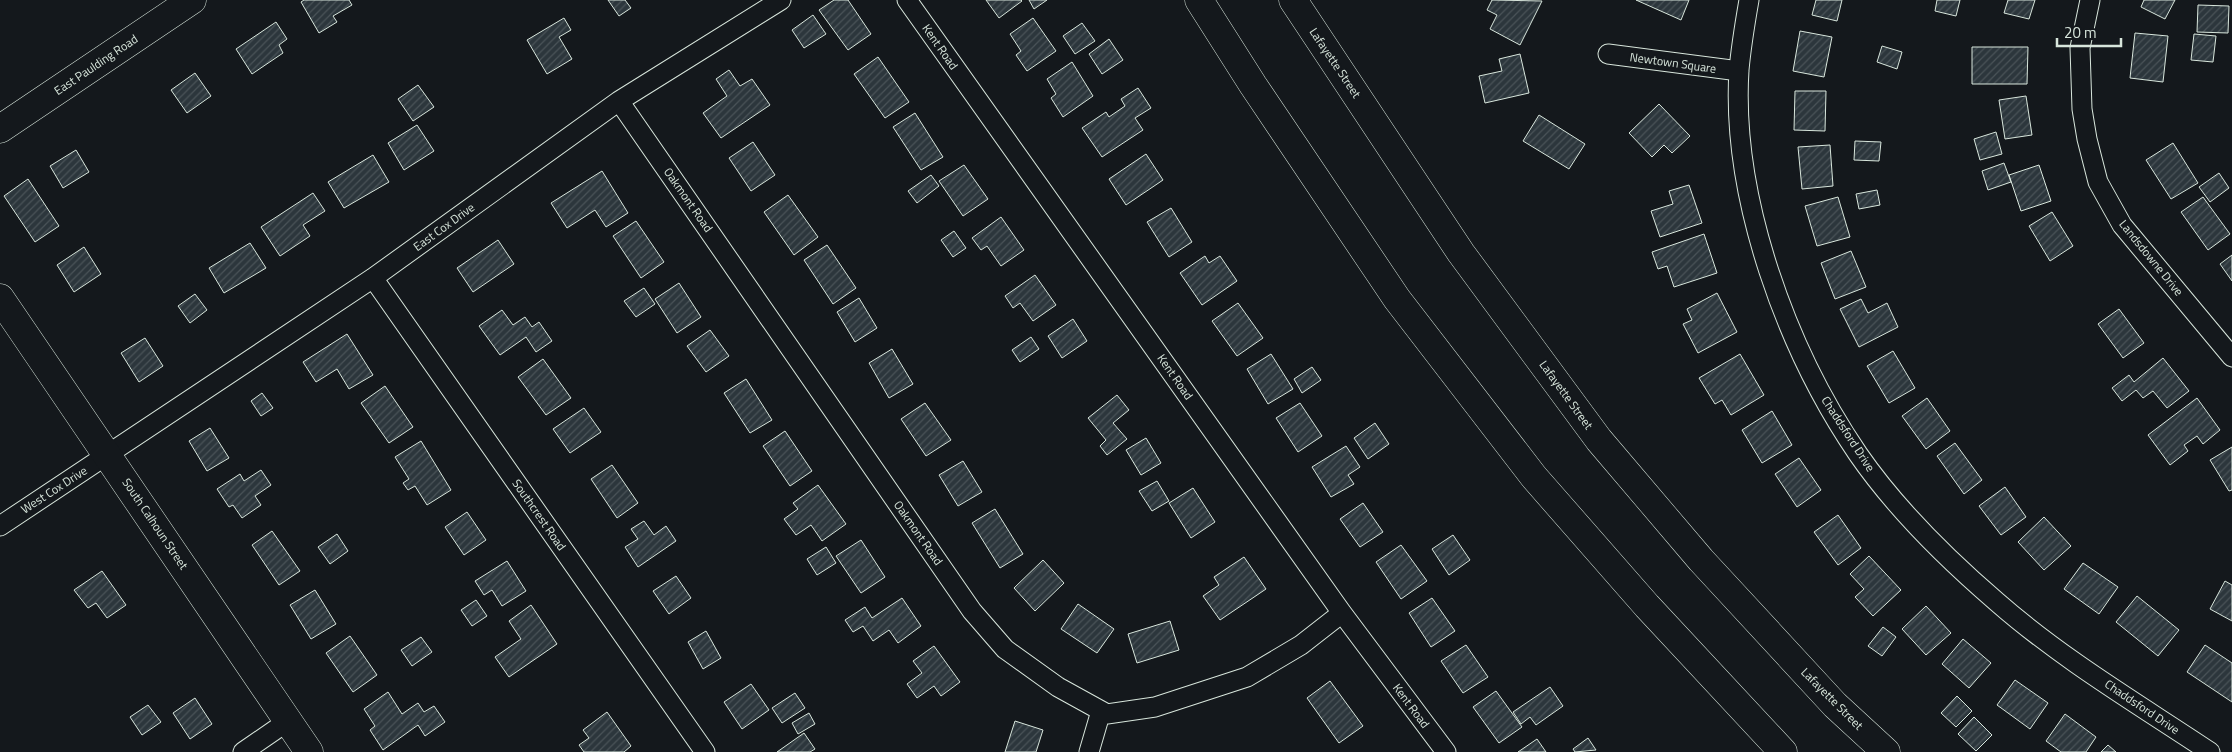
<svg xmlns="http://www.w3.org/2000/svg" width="2232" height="752" viewBox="0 0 2232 752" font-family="'Titillium Web',sans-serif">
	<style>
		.building { fill: url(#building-hatch); stroke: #d8e6dc }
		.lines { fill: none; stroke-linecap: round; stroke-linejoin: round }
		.street-casing { stroke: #d8e6dc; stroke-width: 21 }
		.secondary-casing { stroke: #d8e6dc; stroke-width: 29 }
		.primary-casing { stroke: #d8e6dc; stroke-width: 29 }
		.highway-casing { stroke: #d8e6dc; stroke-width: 29 }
		.street { stroke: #14181c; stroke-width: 19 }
		.secondary { stroke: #14181c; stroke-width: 28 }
		.primary { stroke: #14181c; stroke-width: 28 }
		.highway { stroke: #14181c; stroke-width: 28 }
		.labels { text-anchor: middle; stroke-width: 4; stroke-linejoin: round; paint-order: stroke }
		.street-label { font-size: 12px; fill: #d8e6dc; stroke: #14181c }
	</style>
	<defs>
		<pattern id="building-hatch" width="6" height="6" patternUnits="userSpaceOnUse" patternTransform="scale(1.25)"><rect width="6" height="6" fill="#2c363c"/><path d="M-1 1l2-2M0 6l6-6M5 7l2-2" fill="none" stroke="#4a5358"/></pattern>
	</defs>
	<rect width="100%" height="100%" fill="#14181c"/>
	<path class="building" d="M304,0h45l3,5 -19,11 4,6 -18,11 -18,-31z
		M608,0h17l6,8 -12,8z
		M834,0h14l23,34 -23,16 -29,-40z
		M986,0h35l1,1 -23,17z
		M1029,0h18l-13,9z
		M1492,0l50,1 -22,44 -30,-16 7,-14 -10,-5z
		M1636,0h53l-8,20z
		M1816,0h26l-5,21 -25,-6z
		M1937,0h23l-4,16 -21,-5z
		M2008,0h27l-6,19 -25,-6z
		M2144,0h31l-10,19 -24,-12z
		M2198,5l31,1 -1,27 -31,-1z
		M813,15l13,19 -22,14 -12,-18z
		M564,18l7,12 -12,7 13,22 -25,15 -20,-34z
		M1033,18l23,33 -29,20 -11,-16 5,-4 -11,-17z
		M276,22l11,17 -8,6 4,8 -31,21 -16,-25z
		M1082,23l13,18 -20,13 -12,-18z
		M1800,31l32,6 -8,40 -31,-6z
		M2135,33l33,3 -5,46 -33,-4z
		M2194,34l22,2 -3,26 -22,-2z
		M1109,39l14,21 -21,14 -13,-20z
		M1882,46l20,6 -5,17 -20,-7z
		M1972,47h56l-1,37h-55z
		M1520,54l9,39 -44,10 -6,-27 23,-5 -3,-12z
		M878,57l31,45 -24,16 -31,-44z
		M1072,62l21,34 -30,21 -12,-19 5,-4 -9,-15z
		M729,70l11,16 12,-7 18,26 -49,33 -18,-25 24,-17 -11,-17z
		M195,73l16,23 -24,17 -16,-23z
		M418,85l16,22 -21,14 -15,-22z
		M1138,88l13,20 -16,10 8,12 -41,27 -20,-29 24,-16 3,5 16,-11 -4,-7z
		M1795,91h31l-1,40 -31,-1z
		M2026,96l6,39 -27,4 -6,-39z
		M1659,104l31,32 -18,17 -8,-8 -12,12 -23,-24z
		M915,113l28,44 -22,13 -28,-43z
		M1539,115l46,29 -16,25 -46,-28z
		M417,125l17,26 -30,19 -16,-27z
		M1996,132l6,22 -22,6 -6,-21z
		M1855,141l26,1 -2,19 -25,-1z
		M753,142l22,33 -24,16 -22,-33z
		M2173,143l25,40 -27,16 -25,-39z
		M1830,145l3,41 -31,3 -4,-42z
		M76,150l13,22 -26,16 -13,-22z
		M1146,154l17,26 -37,25 -17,-26z
		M373,155l16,27 -45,26 -16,-26z
		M2004,163l7,19 -23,8 -6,-19z
		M964,165l24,34 -25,17 -24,-35z
		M2039,165l12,36 -30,10 -12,-36z
		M602,171l26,42 -22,14 -11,-17 -28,18 -16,-25z
		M2219,173l10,15 -19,14 -11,-15z
		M931,175l8,11 -22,17 -9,-12z
		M28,179l31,47 -24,16 -31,-46z
		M1689,185l13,38 -42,14 -9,-26 22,-7 -4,-13z
		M1877,190l3,15 -21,4 -3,-15z
		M313,193l12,18 -22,14 7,11 -30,20 -19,-29z
		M788,195l30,42 -24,18 -30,-43z
		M1838,197l12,40 -33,9 -12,-40z
		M2203,197l27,37 -22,16 -27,-38z
		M1171,208l21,34 -23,15 -22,-35z
		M2052,212l21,34 -23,15 -21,-35z
		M1001,217l23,33 -23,16 -14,-20 -6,4 -9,-12z
		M636,221l28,41 -23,16 -28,-42z
		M954,231l12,17 -13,9 -12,-17z
		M1704,234l13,39 -43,14 -7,-21 -9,3 -6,-17z
		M498,240l16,24 -41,28 -16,-24z
		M250,243l16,25 -42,25 -15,-25z
		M827,245l29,43 -23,16 -29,-44z
		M84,247l17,27 -27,18 -17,-27z
		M1851,251l15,36 -31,12 -14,-36z
		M2232,255v26l-12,-17z
		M1205,256l4,7 11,-7 17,25 -35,24 -22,-32z
		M1035,275l21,30 -23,16 -13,-18 -7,5 -8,-12z
		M679,283l22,34 -24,16 -22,-34z
		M644,288l11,16 -19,13 -12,-16z
		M1717,293l20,39 -39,21 -15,-29 9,-4 -5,-11z
		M195,294l12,16 -17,13 -12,-17z
		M859,298l18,30 -22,14 -18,-30z
		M1861,299l7,14 19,-10 11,24 -39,20 -19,-38z
		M1238,303l25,35 -26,18 -25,-35z
		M2119,309l25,34 -21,15 -25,-34z
		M502,310l11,15 12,-8 7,10 7,-5 13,19 -16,11 -10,-15 -26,18 -21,-29z
		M1073,319l14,22 -25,17 -14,-22z
		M710,330l19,26 -23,16 -19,-26z
		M347,334l26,41 -24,14 -12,-20 -21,13 -13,-20z
		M1031,337l8,12 -19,13 -8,-12z
		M145,338l18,28 -24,16 -18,-29z
		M892,349l21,35 -24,14 -20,-35z
		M1893,351l22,37 -26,15 -22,-37z
		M1271,354l22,35 -25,15 -21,-35z
		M1740,354l24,41 -33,20 -9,-15 -7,4 -16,-26z
		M2163,358l26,33 -22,17 -14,-17 -10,7 -7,-8 -14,11 -10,-13 17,-13 5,7z
		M543,359l28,39 -25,17 -28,-38z
		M1312,367l9,13 -19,13 -8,-14z
		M746,379l26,41 -22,13 -26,-40z
		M385,386l28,41 -24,16 -28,-40z
		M262,393l11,15 -12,8 -10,-15z
		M1117,395l12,15 -16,13 14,16 -20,16 -7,-9 6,-6 -18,-22z
		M1927,398l23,33 -24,18 -24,-33z
		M2197,398l23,32 -17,14 -6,-8 -13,9 4,6 -18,14 -22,-30z
		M925,403l26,37 -25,16 -25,-37z
		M1300,403l22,33 -24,16 -22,-34z
		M584,408l17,24 -31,21 -17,-24z
		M1772,411l20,34 -30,18 -20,-33z
		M1375,423l14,21 -21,15 -14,-21z
		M210,428l19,30 -22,13 -18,-30z
		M785,431l27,40 -22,15 -27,-40z
		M1146,438l15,25 -20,12 -15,-25z
		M421,441l30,49 -24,15 -12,-19 -7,4 -5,-7 6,-4 -14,-22z
		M1955,443l27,37 -18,14 -27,-38z
		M1346,446l14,21 -12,8 6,9 -23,13 -19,-30z
		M2232,447v43l-3,1 -19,-31z
		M1799,458l22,32 -24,17 -22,-33z
		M963,461l19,31 -24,14 -19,-31z
		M612,465l26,38 -21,15 -26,-39z
		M261,470l10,15 -16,11 6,9 -19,13 -9,-13 -4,2 -12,-18 23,-15 4,7z
		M1157,481l12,20 -17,10 -13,-20z
		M818,485l28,39 -24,17 -11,-16 -15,10 -12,-16 14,-10 -5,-6z
		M2005,487l21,30 -25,18 -22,-29z
		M1193,488l22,34 -24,16 -22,-35z
		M1363,503l20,29 -23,15 -20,-28z
		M995,509l28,45 -23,14 -28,-45z
		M467,512l19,28 -22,15 -19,-28z
		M1838,515l23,33 -23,17 -24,-33z
		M2044,517l27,29 -27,24 -26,-28z
		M644,521l10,14 12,-9 10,15 -38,26 -13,-20 13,-8 -7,-10z
		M272,531l28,40 -21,14 -27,-40z
		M337,534l11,17 -18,13 -12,-17z
		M1453,535l17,25 -21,15 -17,-26z
		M861,540l24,37 -24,16 -25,-37z
		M1401,545l26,36 -26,18 -25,-37z
		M826,547l10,16 -19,12 -10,-16z
		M1869,556l32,34 -28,26 -18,-19 9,-8 -14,-15z
		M1244,557l22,32 -46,31 -17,-24 16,-11 -5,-8z
		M1043,560l21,23 -29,28 -21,-23z
		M507,561l19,30 -24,15 -10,-16 -8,5 -9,-14z
		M2083,563l35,24 -19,27 -35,-25z
		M102,571l24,34 -19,13 -11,-15 -8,5 -14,-18z
		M676,576l15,22 -22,16 -16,-23z
		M2225,581l7,4v36l-22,-12z
		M315,590l21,34 -25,15 -21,-34z
		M2137,596l42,34 -21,26 -42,-34z
		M902,598l19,28 -23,17 -9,-13 -16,11 -10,-15 -10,6 -8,-12 20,-13 7,11z
		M1432,598l23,33 -24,16 -22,-34z
		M476,600l11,16 -15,10 -11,-16z
		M1078,604l36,25 -17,24 -36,-24z
		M531,605l26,39 -48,33 -14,-20 26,-18 -12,-18z
		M1926,606l25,27 -25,22 -24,-26z
		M1170,621l9,29 -42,13 -9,-29z
		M1883,627l13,10 -14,19 -14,-10z
		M706,631l15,27 -18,11 -15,-27z
		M350,636l27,39 -24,17 -27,-39z
		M421,637l11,15 -20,14 -11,-16z
		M1963,639l28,24 -22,25 -27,-24z
		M1466,645l22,32 -25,16 -22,-32z
		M2205,645l27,18v39l-45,-30z
		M934,646l26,36 -19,14 -7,-10 -17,12 -10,-14 15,-11 -9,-12z
		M2015,680l33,23 -18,26 -33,-24z
		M1330,681l33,45 -24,17 -32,-45z
		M751,684l18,26 -27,19 -18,-27z
		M1550,687l13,19 -27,19 -6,-8 -9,7 -8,-12z
		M1496,691l26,36 -23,16 -26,-36z
		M388,692l14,22 16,-11 6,9 10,-6 11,16 -20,14 -7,-11 -35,25 -13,-20 5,-4 -11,-17z
		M795,693l10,15 -23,15 -10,-15z
		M1957,696l15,15 -16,16 -15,-14z
		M195,698l17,26 -22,15 -17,-26z
		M148,705l13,17 -19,13 -12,-18z
		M607,712l24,34 -7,6h-40l-5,-7 10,-7 -6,-8z
		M809,713l6,11 -17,10 -6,-11z
		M2065,714l31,23 -10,15h-25l-15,-11z
		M1974,717l18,18 -16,16 -18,-17z
		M1015,721l28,9 -7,22h-31z
		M804,733l11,16 -5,3h-33z
		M1588,738l8,12 -21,2 -2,-3z
		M1537,739l9,13h-28z
		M2108,745l8,7h-15z"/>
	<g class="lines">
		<g class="street-casing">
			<path id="street" d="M907,0l435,613 104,139
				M1749,0c-4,23 -8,47 -10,70 -8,128 48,280 119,384 38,55 89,105 139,148 65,57 141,102 213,150
				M2090,0l-10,48 2,61 5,30 11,43 24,43 110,132
				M1608,54l131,17
				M619,101l353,510 33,38 53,38 49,27 48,-7 92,-30 54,-32 41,-32
				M373,278l332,474
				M0,526l373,-248 246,-177 162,-101
				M243,752l45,-31
				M1089,752l12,-41"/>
		</g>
		<g class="secondary-casing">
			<path id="secondary" d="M0,298l309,454"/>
		</g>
		<g class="primary-casing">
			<path id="primary" d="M0,129l192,-129"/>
		</g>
		<g class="highway-casing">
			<path id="highway" d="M1199,0l54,85 144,214 137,178 113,129 136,146
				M1293,0l168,253 138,187 102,120 134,145 51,47"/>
		</g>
		<use href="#street" class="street"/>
		<use href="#secondary" class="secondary"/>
		<use href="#primary" class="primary"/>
		<use href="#highway" class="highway"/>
	</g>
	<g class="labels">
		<g class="street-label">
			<text transform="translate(940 47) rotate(55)" y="4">Kent Road</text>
			<text transform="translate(1335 63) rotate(56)" y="4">Lafayette Street</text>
			<text transform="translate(1673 63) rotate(8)" y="4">Newtown Square</text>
			<text transform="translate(96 65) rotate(-34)" y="4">East Paulding Road</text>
			<text transform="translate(688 200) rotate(55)" y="4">Oakmont Road</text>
			<text transform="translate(444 227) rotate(-36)" y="4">East Cox Drive</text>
			<text transform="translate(2151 258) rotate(51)" y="4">Landsdowne Drive</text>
			<text transform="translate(1175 377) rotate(55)" y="4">Kent Road</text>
			<text transform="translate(1566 395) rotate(54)" y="4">Lafayette Street</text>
			<text transform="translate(1848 434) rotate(57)" y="4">Chaddsford Drive</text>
			<text transform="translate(54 490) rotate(-33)" y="4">West Cox Drive</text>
			<text transform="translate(539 515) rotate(55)" y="4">Southcrest Road</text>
			<text transform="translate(155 524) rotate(56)" y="4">South Calhoun Street</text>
			<text transform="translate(918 533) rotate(55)" y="4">Oakmont Road</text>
			<text transform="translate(1832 699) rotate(45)" y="4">Lafayette Street</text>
			<text transform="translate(1411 706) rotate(53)" y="4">Kent Road</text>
			<text transform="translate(2142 707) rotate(34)" y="4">Chaddsford Drive</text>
		</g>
	</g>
	<path d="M2057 38v8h64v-8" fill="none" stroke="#d8e6dc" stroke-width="2.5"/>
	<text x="2064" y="38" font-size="15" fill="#d8e6dc" stroke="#14181c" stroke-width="4" paint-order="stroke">20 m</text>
</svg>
